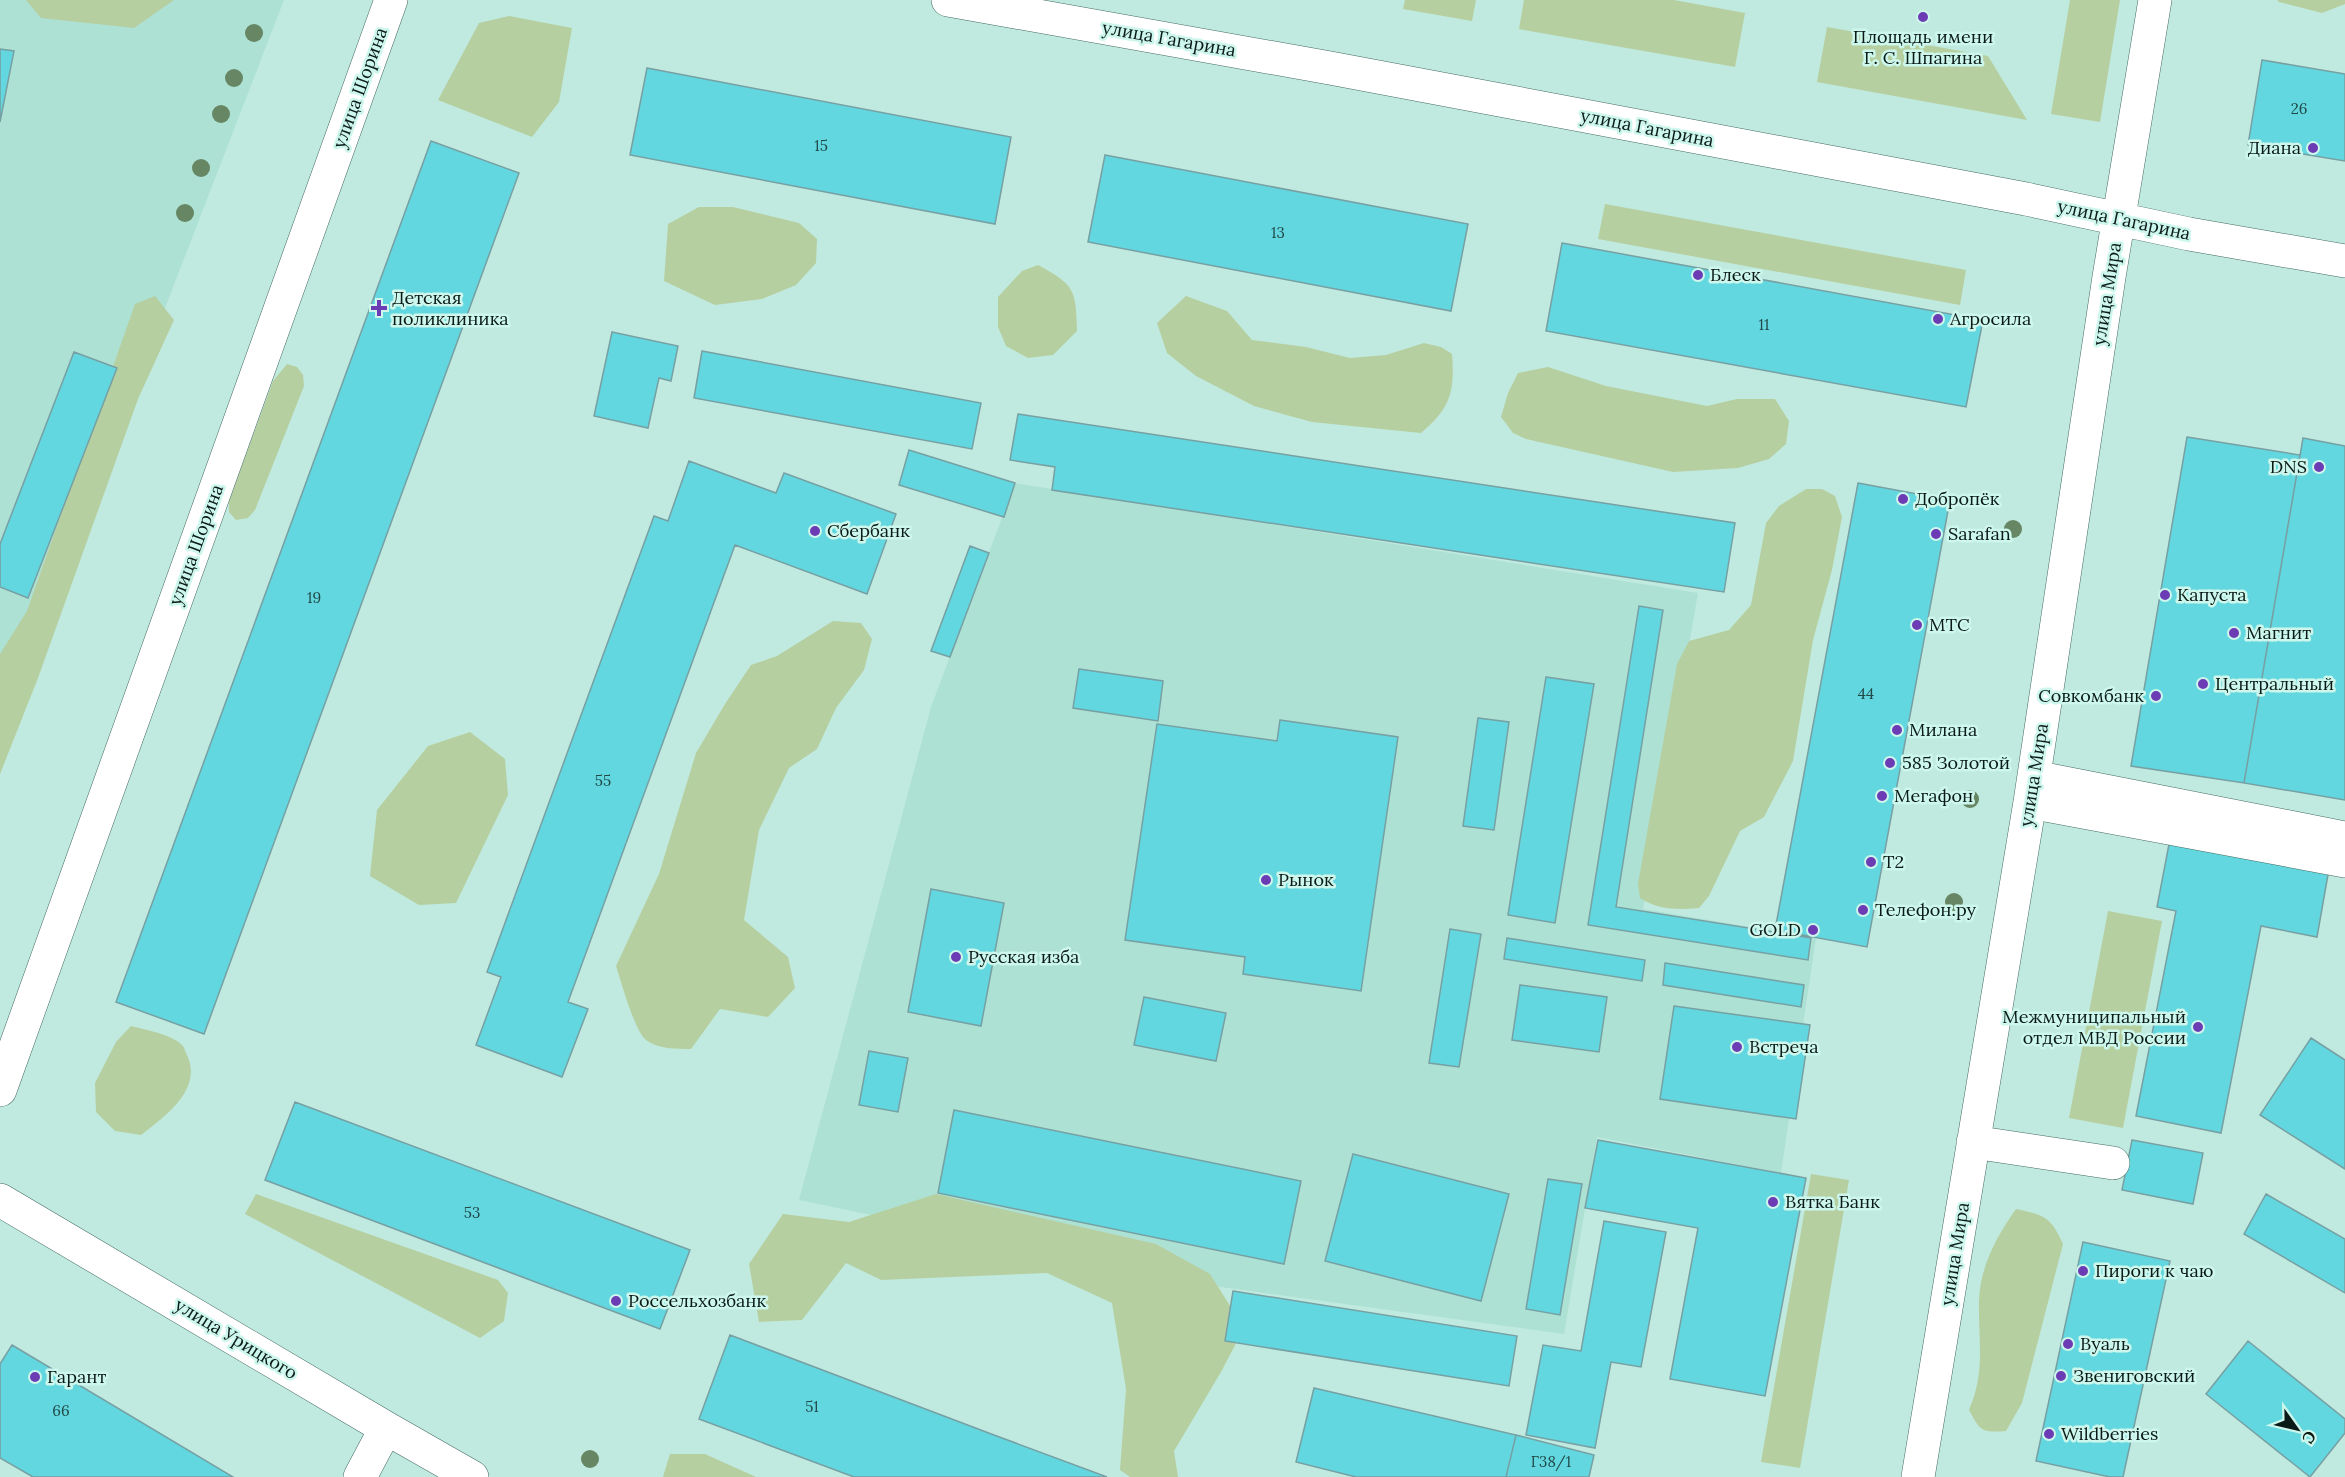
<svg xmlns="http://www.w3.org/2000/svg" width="2345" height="1477" viewBox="0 0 2345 1477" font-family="Lora,serif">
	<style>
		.built { fill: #ade1d4 }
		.green { fill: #b6cfa0 }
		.building { fill: #63d7df; stroke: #76a0a3; stroke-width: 1.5 }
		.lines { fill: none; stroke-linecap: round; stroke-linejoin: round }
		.minor-casing { stroke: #446a61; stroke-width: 34 }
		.minor { stroke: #fff; stroke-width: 33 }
		.tree { fill: #678664 }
		.poi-dot { fill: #6b3cb4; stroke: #cdf7ec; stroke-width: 2 }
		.labels { text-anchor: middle; stroke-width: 5; stroke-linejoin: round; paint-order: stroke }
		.number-label { font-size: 15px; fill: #204948 }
		.poi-label { font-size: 18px; fill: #0a1a16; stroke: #cdf7ec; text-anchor: start }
		.street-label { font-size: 18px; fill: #0a1a16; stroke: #cdf7ec }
	</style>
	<rect width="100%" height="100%" fill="#c0eadf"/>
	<path class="built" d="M0,0h284l-284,735z
		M1015,483l683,110 -55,316 173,29 -35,235 -184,-36 -33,197 -351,-48 -414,-86 132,-493z"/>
	<path class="green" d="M26,0h148l-40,28 -93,-10z
		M1405,0h71l-4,21 -69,-12z
		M1524,0h150l71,13 -10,54 -216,-38z
		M2070,0h50l-20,122 -49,-8z
		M2277,0h68v4l-23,9 -43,-11z
		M509,16l63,12 -13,74 -27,35 -94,-37 41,-77z
		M1827,27l161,29 39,64 -210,-38z
		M1605,204l361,66 -6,35 -362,-66z
		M699,207h34l66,16 18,16 -1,24 -20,22 -34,14 -47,6 -51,-24 4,-57z
		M1038,265c37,20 38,25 39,66l-24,24 -25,3 -22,-12 -8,-19v-30l24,-26z
		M155,296l19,24 -36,79 -100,279 -38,96v-120l27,-43 108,-307z
		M1186,296l41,15 25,29 54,7 44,11 36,-3 38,-12 17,4 11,7c3,39 -2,54 -31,79l-109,-11 -58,-16 -58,-30 -29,-23 -10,-30z
		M287,364l10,3 6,8 1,11 -49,124 -7,8 -12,2 -7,-8v-11l44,-120z
		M1548,367l58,19 101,20 30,-7h38l14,22 -3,23 -17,15 -31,9 -65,4 -147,-33 -13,-6 -12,-16 7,-24 10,-20z
		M1806,489h16l13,7 7,21 -10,53 -19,70 -20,121 -29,56 -24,14 -31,65 -10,12c-21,2 -41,2 -59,-10l-2,-14 39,-220 12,-23 40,-11 22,-25 15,-82 13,-17z
		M833,621l28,2 11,16 -8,31 -28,38 -19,41 -28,19 -30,62 -15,90 44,37 7,31 -27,29 -48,-8 -29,40c-15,0 -33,0 -45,-9 -11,-8 -25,-59 -30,-74l43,-92 37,-121 29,-49 26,-39 26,-9z
		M470,732l35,27 3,36 -52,108 -37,2 -49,-29 7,-66 51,-64z
		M2108,911l54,10 -39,207 -54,-10z
		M131,1026c15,4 41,8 52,20 2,3 2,6 4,9 16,34 -21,61 -46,80l-26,-4 -19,-19 -1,-29 21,-41z
		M1811,1174l38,6 -49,288 -39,-6z
		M256,1194l242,86 10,13 -4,28 -24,17 -235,-124z
		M936,1194l220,50 54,30 34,54 -23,44 -47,79 4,26h-48l-10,-7 6,-81 -14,-86 -65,-30 -166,7 -35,-17 -44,57 -43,2 -10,-58 34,-50 66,8z
		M2016,1209c29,6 35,8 47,35l-41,159 -16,28c-24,2 -26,0 -37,-21 17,-40 9,-68 10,-109 1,-35 18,-65 37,-92z
		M670,1454h35l51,23h-93z"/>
	<path class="building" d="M0,49l14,2 -14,71z
		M2262,60l83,14v87l-97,-16z
		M647,68l364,69 -16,87 -365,-69z
		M431,141l88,32 -315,861 -88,-32z
		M1105,155l363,69 -17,87 -363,-69z
		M1562,243l421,77 -17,87 -420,-76z
		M612,332l66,14 -7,35 -12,-3 -11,50 -54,-12z
		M702,351l279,52 -9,46 -278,-51z
		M74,352l43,16 -89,230 -28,-11v-43z
		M1018,414l717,109 -11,69 -672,-102 3,-23 -45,-7z
		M2187,437l113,18 -56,328 -113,-17z
		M2303,438l42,8v354l-101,-17z
		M909,450l106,33 -11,34 -105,-32z
		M689,461l87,32 8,-20 112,41 -29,80 -132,-49 -167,457 20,7 -26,68 -86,-32 25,-68 -14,-5 167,-456 14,5z
		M1858,483l92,17 -83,447 -92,-17z
		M970,546l19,7 -39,104 -19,-6z
		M1639,606l24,4 -47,297 195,31 -3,22 -220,-35z
		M1079,669l84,12 -5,40 -85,-13z
		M1546,677l48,7 -39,239 -47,-8z
		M1478,718l31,4 -15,108 -31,-4z
		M1280,720l118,17 -37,254 -118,-17 2,-17 -120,-17 32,-216 120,17z
		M2170,839l159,30 -12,68 -56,-11 -40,207 -85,-17 40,-205 -19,-4z
		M931,889l73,14 -23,123 -73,-14z
		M1450,929l31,5 -22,133 -30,-4z
		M1507,938l138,22 -3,21 -138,-22z
		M1665,963l139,22 -3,22 -138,-22z
		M1520,985l87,12 -8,55 -87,-12z
		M1144,997l82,16 -10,48 -82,-16z
		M1674,1006l136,19 -14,94 -136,-20z
		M2311,1038l34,22v109l-85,-54z
		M869,1051l39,7 -10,54 -39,-7z
		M295,1102l395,148 -30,79 -395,-149z
		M954,1110l347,71 -17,83 -346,-71z
		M1598,1140l208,38 -41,218 -95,-17 28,-151 -113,-20z
		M2132,1140l71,13 -10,51 -71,-14z
		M1353,1154l156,40 -28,107 -156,-40z
		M1548,1179l34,5 -22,131 -34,-6z
		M2266,1194l79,45v54l-101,-59z
		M1604,1221l62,11 -25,135 -30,-5 -16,86 -69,-13 17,-90 38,6z
		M2083,1242l87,19 -47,216h-13l-74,-16z
		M1233,1291l284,45 -8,50 -284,-45z
		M730,1335l264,100 113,42h-253l-155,-58z
		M2248,1341l97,78v14l-35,44 -104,-83z
		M12,1345l221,132h-200l-33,-19v-94z
		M1314,1388l202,47 -10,42h-150l-60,-15z
		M1516,1435l78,20 -5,22h-83z"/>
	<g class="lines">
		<g class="minor-casing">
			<path id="minor" d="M948,0l382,68 696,131 163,35 156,27
				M2034,777l311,61
				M2030,802l315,59
				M0,1090l391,-1090
				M1973,1142l140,21
				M0,1200l386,228 86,49
				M360,1477l26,-49
				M1918,1477l112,-675 79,-525 46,-277"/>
		</g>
		<use href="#minor" class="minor"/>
	</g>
	<g class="tree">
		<circle cx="254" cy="33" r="9"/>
		<circle cx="234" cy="78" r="9"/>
		<circle cx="221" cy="114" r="9"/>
		<circle cx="201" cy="168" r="9"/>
		<circle cx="185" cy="213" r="9"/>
		<circle cx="2013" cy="529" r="9"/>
		<circle cx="1970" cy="799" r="9"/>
		<circle cx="1954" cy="902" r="9"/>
		<circle cx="590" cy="1459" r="9"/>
	</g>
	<g class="poi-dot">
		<circle cx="1923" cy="17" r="6"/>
		<circle cx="2313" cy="148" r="6"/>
		<circle cx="1698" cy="275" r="6"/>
		<path d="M376 299h6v6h6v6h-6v6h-6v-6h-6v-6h6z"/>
		<circle cx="1938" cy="319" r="6"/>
		<circle cx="2319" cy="467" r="6"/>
		<circle cx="1903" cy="499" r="6"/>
		<circle cx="815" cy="531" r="6"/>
		<circle cx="1936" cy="534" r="6"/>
		<circle cx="2165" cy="595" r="6"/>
		<circle cx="1917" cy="625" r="6"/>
		<circle cx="2234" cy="633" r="6"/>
		<circle cx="2203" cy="684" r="6"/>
		<circle cx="2156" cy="696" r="6"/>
		<circle cx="1897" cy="730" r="6"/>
		<circle cx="1890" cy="763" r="6"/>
		<circle cx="1882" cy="796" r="6"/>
		<circle cx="1871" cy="862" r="6"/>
		<circle cx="1266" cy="880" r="6"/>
		<circle cx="1863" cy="910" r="6"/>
		<circle cx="1813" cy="930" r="6"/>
		<circle cx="956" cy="957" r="6"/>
		<circle cx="2198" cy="1027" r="6"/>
		<circle cx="1737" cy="1047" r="6"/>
		<circle cx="1773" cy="1202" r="6"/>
		<circle cx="2083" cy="1271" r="6"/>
		<circle cx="616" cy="1301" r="6"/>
		<circle cx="2068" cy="1344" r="6"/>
		<circle cx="2061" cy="1376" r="6"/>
		<circle cx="35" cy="1377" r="6"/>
		<circle cx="2049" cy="1434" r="6"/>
	</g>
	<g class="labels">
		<g class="number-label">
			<text x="2299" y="114">26</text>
			<text x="821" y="151">15</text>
			<text x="1278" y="238">13</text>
			<text x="1764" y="330">11</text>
			<text x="314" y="603">19</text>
			<text x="1866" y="699">44</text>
			<text x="603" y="786">55</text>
			<text x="472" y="1218">53</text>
			<text x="812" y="1412">51</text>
			<text x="61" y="1416">66</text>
			<text x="1551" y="1467">Г38/1</text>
		</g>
		<g class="poi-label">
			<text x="1923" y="43" text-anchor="middle">Площадь имени<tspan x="1923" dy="21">Г. С. Шпагина</tspan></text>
			<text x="2301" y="154" text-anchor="end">Диана</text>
			<text x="1710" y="281">Блеск</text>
			<text x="392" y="304">Детская<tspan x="392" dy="21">поликлиника</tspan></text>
			<text x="1950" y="325">Агросила</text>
			<text x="2307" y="473" text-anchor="end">DNS</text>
			<text x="1915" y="505">Добропёк</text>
			<text x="827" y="537">Сбербанк</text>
			<text x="1948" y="540">Sarafan</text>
			<text x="2177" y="601">Капуста</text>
			<text x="1929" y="631">МТС</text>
			<text x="2246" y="639">Магнит</text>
			<text x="2215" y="690">Центральный</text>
			<text x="2144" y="702" text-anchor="end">Совкомбанк</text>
			<text x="1909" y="736">Милана</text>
			<text x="1902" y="769">585 Золотой</text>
			<text x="1894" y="802">Мегафон</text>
			<text x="1883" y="868">Т2</text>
			<text x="1278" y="886">Рынок</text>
			<text x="1875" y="916">Телефон.ру</text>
			<text x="1801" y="936" text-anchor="end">GOLD</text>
			<text x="968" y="963">Русская изба</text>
			<text x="2186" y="1023" text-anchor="end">Межмуниципальный<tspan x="2186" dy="21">отдел МВД России</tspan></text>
			<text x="1749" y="1053">Встреча</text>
			<text x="1785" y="1208">Вятка Банк</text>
			<text x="2095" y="1277">Пироги к чаю</text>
			<text x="628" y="1307">Россельхозбанк</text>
			<text x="2080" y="1350">Вуаль</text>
			<text x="2073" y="1382">Звениговский</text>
			<text x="47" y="1383">Гарант</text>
			<text x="2061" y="1440">Wildberries</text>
		</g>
		<g class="street-label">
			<text transform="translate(1169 39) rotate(10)" y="6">улица Гагарина</text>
			<text transform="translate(360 88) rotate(-70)" y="6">улица Шорина</text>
			<text transform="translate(1647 128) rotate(11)" y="6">улица Гагарина</text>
			<text transform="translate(2124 220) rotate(12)" y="6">улица Гагарина</text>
			<text transform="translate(2107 294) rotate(-81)" y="6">улица Мира</text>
			<text transform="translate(196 545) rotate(-70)" y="6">улица Шорина</text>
			<text transform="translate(2034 775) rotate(-81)" y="6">улица Мира</text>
			<text transform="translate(1955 1254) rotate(-81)" y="6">улица Мира</text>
			<text transform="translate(236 1339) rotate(31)" y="6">улица Урицкого</text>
		</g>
	</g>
	<g transform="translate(2297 1429) rotate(124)" stroke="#cdf7ec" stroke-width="4.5" paint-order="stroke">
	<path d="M0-4.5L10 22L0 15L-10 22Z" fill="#0a1a16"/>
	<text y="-9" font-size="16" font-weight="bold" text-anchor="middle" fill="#0a1a16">С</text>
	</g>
</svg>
